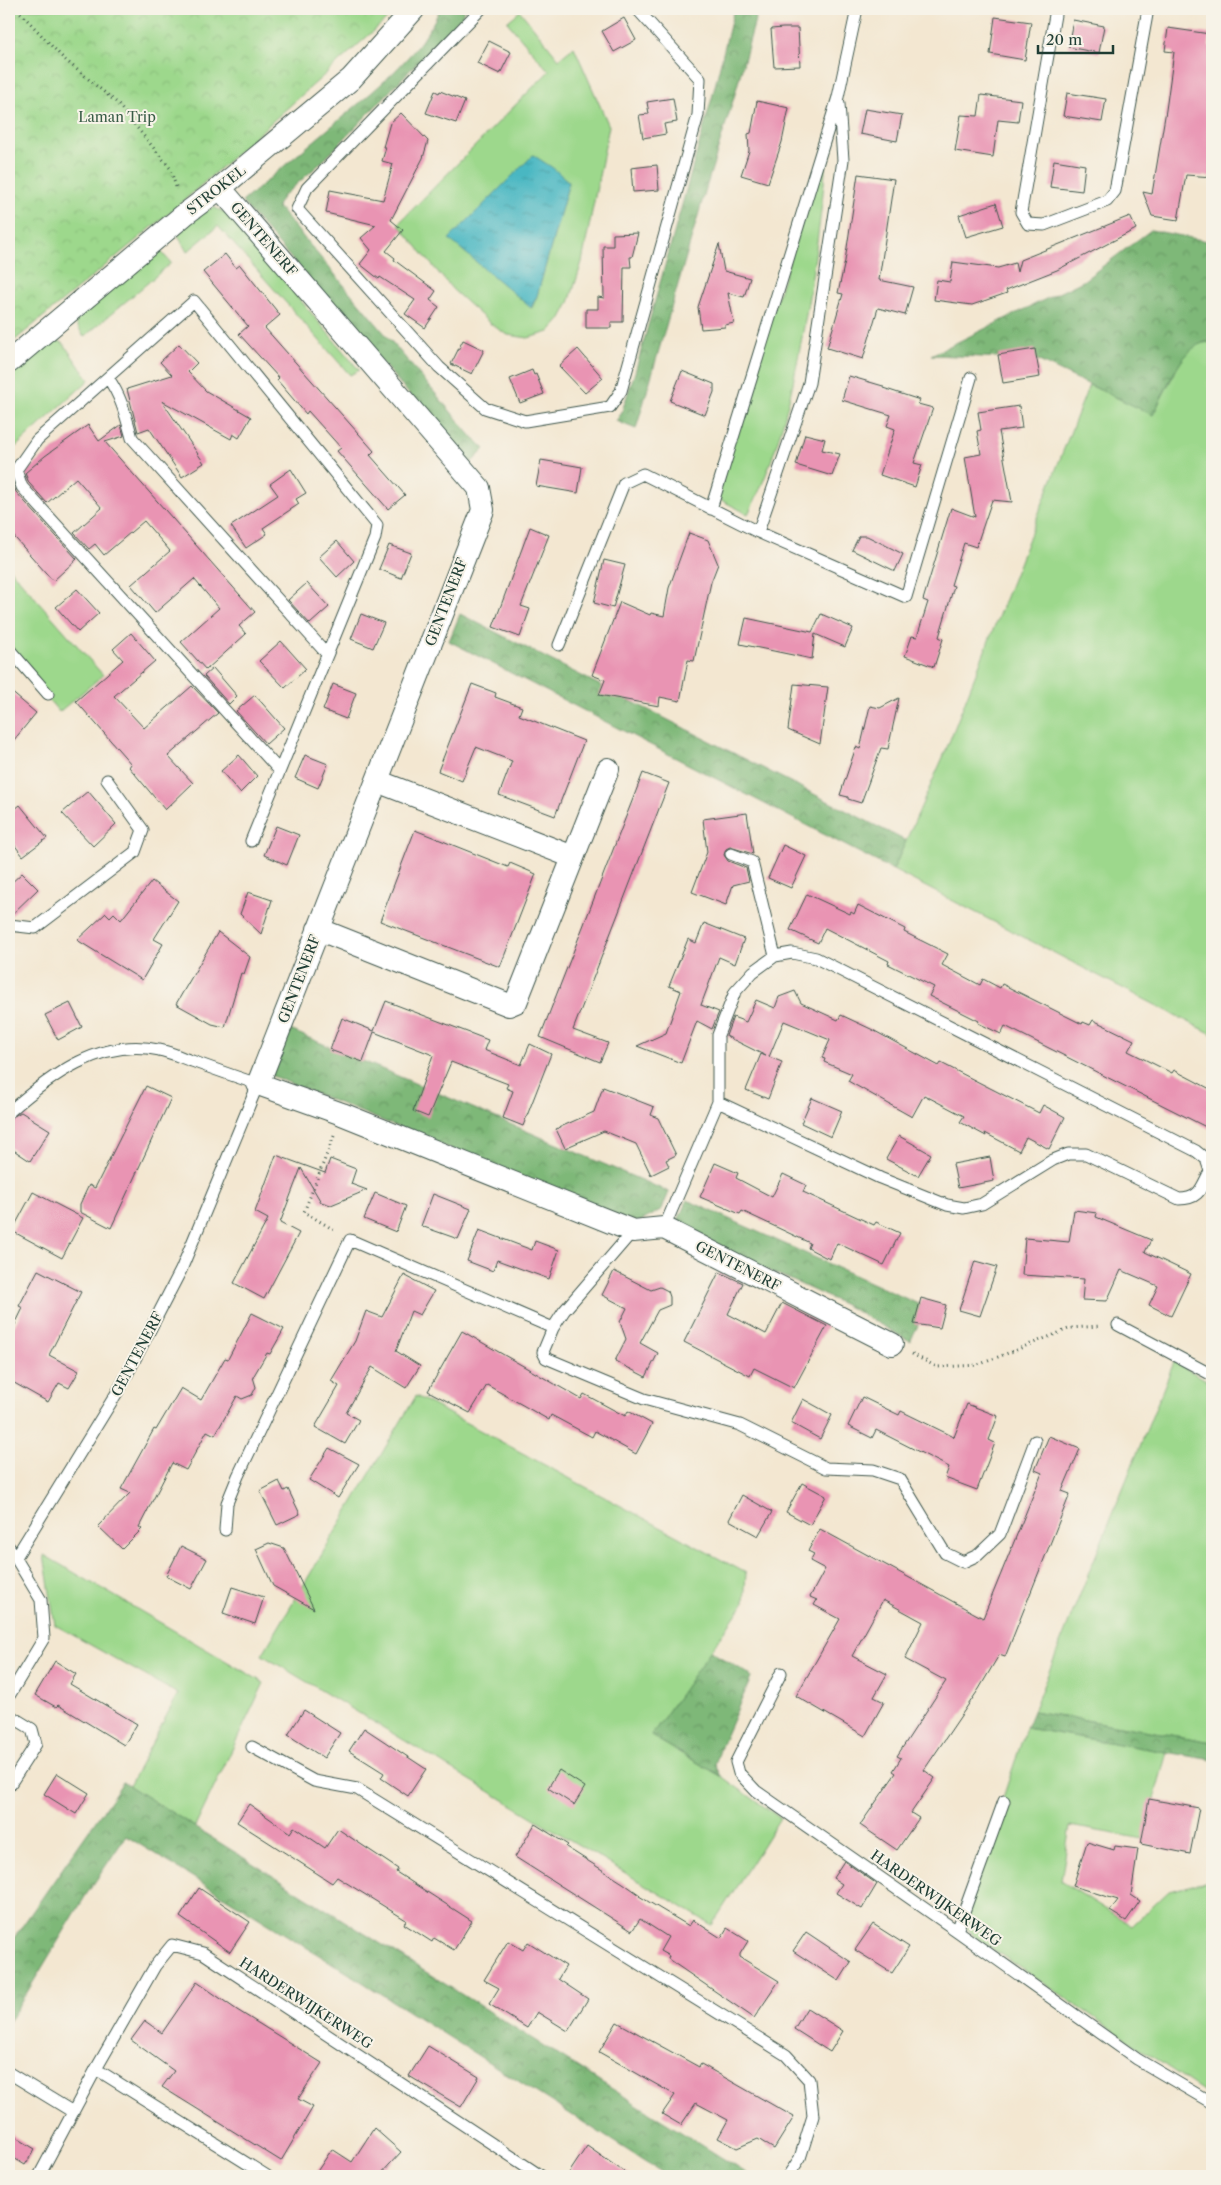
<svg xmlns="http://www.w3.org/2000/svg" width="1221" height="2185" viewBox="0 0 1221 2185" font-family="'Libre Caslon Text',serif">
	<style>
		.grass { fill: #9dd88c; stroke: #5e8a60; fill-rule: evenodd }
		.forest { fill: url(#forest-crowns); stroke: #4e7a56 }
		.park { fill: url(#park-crowns); stroke: #5e8a60 }
		.water { fill: url(#water-ripples); stroke: #347a7b }
		.building { fill: #e994b3 }
		.lines { fill: none; stroke-linecap: round; stroke-linejoin: round }
		.lane-casing { stroke: #3f564c; stroke-width: 13 }
		.street-casing { stroke: #3f564c; stroke-width: 24 }
		.path { stroke: #3f564c; stroke-width: 3; stroke-dasharray: 1 4; stroke-linecap: butt }
		.lane { stroke: #fff; stroke-width: 11 }
		.street { stroke: #fff; stroke-width: 22 }
		.labels { text-anchor: middle; stroke-width: 4; stroke-linejoin: round; paint-order: stroke }
		.park-label { font-size: 14px; fill: #385c46; stroke: #f7f3e8 }
		.street-label { font-size: 14px; fill: #1f3d34; stroke: #f7f3e8 }
	</style>
	<defs>
		<pattern id="forest-crowns" width="20" height="18" patternUnits="userSpaceOnUse" patternTransform="scale(1.25)"><rect width="20" height="18" fill="#7eb878"/><path d="M2 6a3 3 0 1 1 6 0M12 15a3 3 0 1 1 6 0" fill="none" stroke="#679763"/></pattern>
		<pattern id="park-crowns" width="20" height="18" patternUnits="userSpaceOnUse" patternTransform="scale(1.25)"><rect width="20" height="18" fill="#9dd88c"/><path d="M2 6a3 3 0 1 1 6 0M12 15a3 3 0 1 1 6 0" fill="none" stroke="#87ba79"/></pattern>
		<pattern id="water-ripples" width="26" height="14" patternUnits="userSpaceOnUse" patternTransform="scale(1.25)"><rect width="26" height="14" fill="#48b7c2"/><path d="M2 4q2-2 4 0t4 0M15 11q2-2 4 0t4 0" fill="none" stroke="#3b969e"/></pattern>
	</defs>
	<rect width="100%" height="100%" fill="#f7f3e8"/>
	<filter id="ink" filterUnits="userSpaceOnUse"><feTurbulence type="fractalNoise" baseFrequency=".02" numOctaves="2"/><feDisplacementMap in="SourceGraphic" scale="10" xChannelSelector="R" yChannelSelector="G"/><feConvolveMatrix kernelMatrix="1 2 1 2 8 2 1 2 1" color-interpolation-filters="sRGB"/></filter>
	<filter id="wash" filterUnits="userSpaceOnUse"><feTurbulence type="fractalNoise" baseFrequency=".0096" numOctaves="4" result="noise"/><feDisplacementMap in="SourceGraphic" scale="20" xChannelSelector="R" yChannelSelector="G"/><feGaussianBlur stdDeviation="1.12" result="paint"/><feColorMatrix in="noise" values="0 0 0 0 0 0 0 0 0 0 0 0 0 0 0 0 0 1.4 0 .05"/><feComposite in="paint" operator="in"/></filter>
	<g filter="url(#wash)">
		<rect width="100%" height="100%" fill="#f3e7d1"/>
		<path class="grass" d="M520,11l39,48 15,-12 35,79 -27,136 -13,41 -9,17 -11,12 -21,6 -20,-3 -16,-10 -39,-35 -55,-66 151,-153 -42,-49zM533,155l36,27 -32,114 -5,12 -82,-69z
			M827,145c-3,53 -11,105 -19,158 -12,71 -26,147 -60,211l-35,-18z
			M213,207l15,7 131,156 -9,5 -132,-149 -31,26 -9,-17 12,-15z
			M158,248l13,15 -87,74 -10,-17z
			M51,338l12,5 26,37 -80,73v-79z
			M1207,341l5,2v691l-319,-164 51,-115 145,-370 64,29 30,-57 9,-10z
			M9,568l94,107 -44,37 -50,-60z
			M1174,1362l38,21v359l-179,-31z
			M416,1396l330,177 -2,30 -93,133 70,40 59,42 -68,107 -450,-270z
			M44,1555l220,128 -69,144 -66,-41 49,-92 -123,-69z
			M1026,1728l141,24 -24,87 -73,-13 -9,55 71,45 37,-35 43,-11v217l-237,-160 -13,-15z"/>
		<path class="forest" d="M440,9h24l-2,7 -139,145 -41,36 -5,9 196,232 12,11 -15,15 -228,-262c30,-26 60,-51 91,-77 39,-33 86,-68 107,-116z
			M734,9h24l-23,85 -29,94 -70,241 -20,-8 5,-7 14,-42 77,-274z
			M1151,230l61,12v101c-27,-7 -48,52 -59,72l-118,-56 -104,-4 152,-74z
			M460,614l446,227 -13,29 -444,-229z
			M288,1029l381,163 -7,17 -26,15 -366,-149z
			M687,1200l240,108 -17,33 -65,-36 -56,-26 -116,-47z
			M710,1651l39,23 2,4 -29,66 -7,21 6,11 -70,-40z
			M1033,1711l179,31v18l-186,-32z
			M123,1782l628,394h-83l-320,-203 -222,-137 -40,59 -77,127v-77z"/>
		<path class="park" d="M9,9h385l-6,9 -209,187 -170,140z"/>
		<path class="water" d="M533,155l20,13 16,14 -32,114 -6,12 -82,-69z"/>
		<g id="blocks">
			<path class="building" d="M995,17l36,5 -6,38 -35,-6z
				M624,18l12,22 -22,12 -12,-21z
				M1073,20l31,6 -5,27 -31,-6z
				M783,28h15l2,38 -26,1 -3,-38z
				M1168,28l42,6 -1,12 3,1v130l-26,-2 -8,45 -26,-4 -9,-24 9,2 14,-84 8,-58 -9,-1z
				M489,41l22,11 -11,22 -23,-11z
				M435,91l4,2 1,-2 25,10 -9,22 -30,-10z
				M1067,93l39,6 -4,23 -39,-6z
				M981,95l40,5 -3,22 -20,-2 -5,37 -38,-6 6,-36 17,1z
				M673,98l4,24 -13,2 2,10 -23,4 -4,-23 10,-1 -2,-12z
				M757,101l32,7 -7,34 -14,41 -27,-8 8,-24 -1,-17 3,-1z
				M865,109l37,6 -5,26 -37,-7z
				M401,113l27,28 -5,17 -32,62 12,10 -17,21 9,7 -1,2 42,31 -6,9 9,7 -14,21 -20,-14 10,-14 -35,-23 -1,2 -19,-15 11,-14 -10,-12 15,-13 -50,-12 4,-23 53,10 10,-36 -11,-3 4,-14h-3l7,-24z
				M1054,160l31,5 -3,26 -32,-4z
				M657,165l2,25 -26,2 -2,-24z
				M858,174l36,5 -15,101 34,7 -8,28 -27,-7 -15,51 -36,-11 16,-54 -5,-1 7,-32z
				M996,203l7,23 -37,11 -7,-22z
				M1130,216l6,13 -79,41 -51,20 1,3 -35,12 -38,-5 3,-20 13,2 3,-20 45,6 17,-5 2,9 3,-12z
				M638,233l-6,24h-2l1,10h-7l-1,55h-12v6h-25v-19h12v-12l6,1 -1,-52h10v-12z
				M719,244l5,27 26,7 -6,19 -16,-4 6,30 -9,2v2l-24,2 -3,-22z
				M225,254l11,14 4,-3 40,50 -15,13 109,123 -4,4 35,40 -17,14 -51,-58 4,-3 -33,-37 -2,3 -29,-34 2,-2 -40,-44 9,-8 -45,-54z
				M463,340l21,10 -12,24 -21,-10z
				M179,344l18,19 -9,9 18,19 45,26 -12,21 -6,-4 -2,5 -69,-38 42,62 -22,14 -33,-49 -11,4 -11,-43 45,-14 -12,-13z
				M578,349l25,29 -18,15 -26,-27z
				M1035,349l5,28 -37,6 -5,-28z
				M532,370l2,5 2,-1 8,20 -24,9 -10,-24z
				M682,371l32,13v8l-9,23 -35,-14z
				M849,376l34,10v2l37,12 -2,4 15,4 -19,55 8,2 -7,22 -35,-12 15,-46 -8,-3 4,-11 -49,-15z
				M1019,406l3,22 -23,3 13,71 -20,-2 -16,47 -12,-4 -13,42 3,1 -15,51 4,2 -9,28 -29,-11 7,-20 5,1 11,-35 -5,-2 28,-92 24,9 -10,-60 16,-3 -4,-23 4,-1 -3,-18z
				M88,425l11,16 22,-16 3,11 -19,6 150,170 -16,14 7,8 -40,36 -25,-28 38,-34 -25,-29 -39,34 -24,-28 39,-34 -26,-30 -40,34 -9,-11 -6,5 -15,-16 28,-25 -26,-30 -29,25 -18,-20 -4,-10 20,-17z
				M805,434l20,5 -3,11 18,4 -8,22 -36,-11z
				M541,460l41,7 -4,26 -42,-7z
				M291,469l15,24 -10,6 3,5 -36,24 4,6 -21,14 -15,-22 47,-31 -8,-11z
				M13,484l3,8 61,67 -24,22 -44,-50v-44z
				M530,527l19,8 -28,71 9,3 -10,28 -27,-10z
				M689,533l19,7 10,24 -7,18 -17,79 -6,-1 -8,41 -20,-4 -1,9 -60,-11 6,-15 -13,-5 28,-73 30,13 1,-2 13,3 5,-28z
				M859,536h8l36,18 -8,17 -43,-21z
				M337,541l17,20 -17,16 -18,-20z
				M389,545l22,8 -10,25 -22,-9z
				M604,560l21,5 -12,43 -19,-5z
				M307,583l22,24 -19,17 -22,-24z
				M77,589l22,24 -21,19 -22,-25z
				M361,614l23,9 -11,25 -22,-9z
				M821,614l32,14 -8,19 -30,-13 -3,25 -72,-15 6,-26 66,14z
				M131,633l24,28 -41,35 30,32 48,-42 26,27 -50,43 25,27 -28,27 -36,-43 2,-3 -55,-63 47,-41 -10,-11z
				M281,641l25,28 -21,19 -26,-27z
				M213,668l24,28 -8,8 -25,-28z
				M333,684l23,9 -10,26 -23,-9z
				M472,684l24,9 -1,4 27,10 -3,8 65,26 -29,75 -56,-21 13,-34 -36,-14 -14,34 -24,-10z
				M794,684l34,3 -8,57 -32,-14z
				M9,690l27,23 -27,33z
				M255,695l29,33 -18,16 -30,-33z
				M899,698l-11,51 -7,-1 -20,55 -13,-4v-2l-8,-2 16,-48 4,2 10,-43 10,2z
				M239,755l18,21 -17,17 -19,-22z
				M305,755l23,9 -10,24 -23,-10z
				M643,773l26,10 -96,247 35,13 -8,19 -60,-25z
				M88,791l28,33 -23,22 -31,-33z
				M20,805l27,33 -24,18 -14,-18v-24z
				M747,813l6,41 -23,-7 -4,2 -2,6 4,6 18,7 3,13 -16,4 -7,20 -34,-13 15,-40 -4,-33z
				M276,826l23,9 -12,30 -23,-10z
				M415,830l93,37 2,-4 26,11 -36,93 -120,-46z
				M783,845l23,11 -15,32 -23,-10z
				M22,873l16,16 -29,28v-32z
				M152,881l26,20 -24,38 9,5 -21,36 -65,-40 29,-27 4,4 4,-4 7,7z
				M248,892l24,8 -11,34 -21,-20z
				M807,894l43,20 1,-2 3,2 4,-9 47,24 -1,3 44,22 -6,11 38,20 3,-6 17,9 2,-4 80,40 1,-2 7,3 3,-5 41,20 -6,11 44,22 2,-3 38,20v40l-207,-104 -4,8 -23,-11 1,-2 -50,-25 5,-9 -46,-23 1,-3 -64,-33 -7,15 -28,-13z
				M704,923l40,16 -9,25 -16,-7 -18,48 18,7 -7,17 -15,-8 -16,42 -44,-17 29,-13 15,-42 -12,-5 19,-47 8,4z
				M218,932l32,25 -6,17 -3,-1 -16,54 -13,-3 -36,-20z
				M795,991l6,12 37,17 3,-5 30,14 68,37 2,-3 98,50 4,-8 22,12 -16,32 -23,-12 -7,14 -34,-18 1,3 -26,-14 4,-6 -40,-21 -12,22 -64,-36 4,-7 -28,-12 1,-3 -3,-1 8,-18 -46,-19 -15,36 13,5 -14,37 -22,-9 15,-36 5,2 -40,-20 7,-19 13,5 10,-22 19,8 4,-11z
				M386,1001l102,39 -4,10 37,15 9,-21 21,10 -28,72 -20,-8 10,-27 -7,-3 2,-4 -57,-22 -23,55 -15,-6 20,-56 -59,-23 -11,30 -33,-12 12,-32 32,13z
				M70,1003l12,24 -24,13 -13,-25z
				M146,1086l25,12 -60,130 -31,-16v-8l9,-19 6,3z
				M603,1087l51,20 -3,8 7,3 18,37 -10,5 3,6 -18,9 -15,-31 -32,-13 -39,17 -9,-19 38,-17z
				M812,1098l30,13 -11,26 -30,-14z
				M21,1112l29,18 -20,31 -21,-14v-28z
				M899,1136l32,18 -13,22 -32,-17z
				M276,1155l49,18 5,-14 26,10 -5,15 16,6 -36,15 -10,-3 -20,-34 -21,55 19,10 -35,66 -30,-16 34,-64 -13,-7z
				M990,1157l4,24 -36,7 -5,-24z
				M715,1163l23,10 -2,5 36,19 11,-23 23,11 -3,7 71,33 2,-3 24,11 -16,32 -47,-22 -7,16 -5,-2 -17,-9 2,-5 -68,-32 -2,3 -40,-17z
				M33,1192l50,26 -21,40 -50,-27z
				M375,1193l31,13 -10,26 -32,-13z
				M433,1194l38,15 -13,30 -37,-13z
				M1074,1210l23,3 -1,4 55,23 -6,12 46,22 -20,42 -22,-11 9,-19 -37,-16 -14,31 -25,-1 2,-21 -62,-4 3,-37 44,4z
				M479,1230l53,20 3,-9 24,9 -10,29 -52,-19 -4,11 -26,-10z
				M975,1261l22,6 -17,49 -21,-6z
				M38,1270l43,22 -32,63 30,16 -10,17 -10,-5 -11,19 -39,-22v-43l14,-29 -4,-2z
				M614,1271l37,19 9,-3 8,4 2,6v8l-12,5 -18,33 18,10 -12,24 -31,-16 11,-22 -6,-17 7,-14 -25,-13z
				M719,1272l24,11 -15,31 38,20 16,-31 45,23 -33,62 -40,-20 -4,8 -66,-34z
				M404,1275l30,16 -14,24 -9,-4 -15,40 24,15 -14,22 -34,-21 -26,46 13,7 -14,24 -30,-17 24,-41 -8,-5 24,-40 11,-30 16,6z
				M921,1298l25,7 -6,23 -26,-4z
				M252,1313l32,16 -14,25 -3,-1 -14,24 3,10 -4,8 -10,4 -5,-3 -22,39 -8,-4 -21,39 -14,-7 -33,64 3,2 -20,20 -24,-23 32,-33 -9,-4 33,-60 2,1 25,-42 20,12 24,-42 3,1z
				M462,1331l119,68 3,-5 41,22 3,-5 24,13 -16,30 -41,-23 -3,6 -41,-22 -2,5 -62,-35 -17,28 -42,-22z
				M862,1397l37,18 2,-4 53,26 13,-33 31,12 -9,24 6,3 -18,47 -32,-12 4,-11 -73,-37 -4,8 -24,-12z
				M803,1399l29,16 -12,24 -29,-16z
				M1049,1436l31,13 -18,42 8,3 -65,163 -6,-2 -20,34 -55,81 11,8 -24,35 8,5 -22,32 -37,-25 36,-52 -3,-2 8,-13 -4,-2 49,-75 -41,-22 18,-37 -40,-22 -31,56 35,18 -13,23 10,5 -19,34 -69,-40 44,-77 -26,-14 3,-5 -7,-3 15,-28 -15,-8 4,-7 -6,-3 12,-22 163,89 59,-145 -7,-3z
				M329,1448l30,16 -21,34 -29,-18z
				M279,1481l5,10 4,-2 12,25 -23,11 -17,-34z
				M802,1483l24,13 -16,29 -24,-13z
				M742,1495l30,17 -14,24 -29,-16z
				M269,1543l15,5 30,61 -41,-23 -17,-37z
				M181,1546l26,13 -16,30 -25,-13z
				M232,1587l32,10 -9,27 -32,-11z
				M55,1661l21,13 -6,10 67,40 -13,21 -66,-40 -2,2 -21,-12z
				M304,1710l36,23 -16,25 -36,-23z
				M364,1728l62,41 -18,27 -27,-18 3,-5 -35,-22z
				M559,1770l26,17 -11,18 -26,-17z
				M57,1773l32,20 -13,21 -32,-20z
				M1149,1799l50,9 -9,46 -49,-10z
				M249,1804l41,29 4,-6 31,21 13,-19 60,40 -2,3 76,49 -18,29 -20,-12 -2,4 -28,-18 2,-4 -69,-43 -5,6 -95,-61z
				M535,1824l33,21 -2,2 57,36 17,12 -1,1 50,30 4,-6 28,18 6,-10 21,13 -8,13v3l39,24 -25,37 -86,-59 1,-3 -9,-5 8,-14 -28,-18 -8,12 -117,-74z
				M1087,1842l27,8 1,-4 23,3 -7,46 9,6 -14,20 -16,-10 8,-11 -45,-14z
				M844,1861l33,23 -15,25 -26,-16 6,-9 -9,-6z
				M199,1888l51,34 -20,30 -50,-35z
				M873,1924l36,23 -17,26 -37,-23z
				M806,1932l45,30 -12,19 -46,-30z
				M508,1941l15,9 5,-8 38,24 -8,13 30,20 -20,32 -31,-19 -10,16 -38,-24 10,-16 -15,-8z
				M197,1982l40,28 85,53 -24,36 15,8 -32,54 -119,-74 12,-16 -43,-31 14,-19 17,12z
				M807,2008l36,23 -13,21 -36,-23z
				M617,2022l82,45 2,-3 93,53 -20,32 -16,-10 -21,9 -19,-10 10,-18 -32,-17 -15,22 -19,-11 13,-19 -76,-43z
				M428,2046l51,31 -18,30 -52,-31z
				M374,2128l27,24 -22,24h-65l18,-27 20,13z
				M9,2133l26,16 -10,16 -16,-10z
				M587,2146l43,30h-63z"/>
		</g>
	</g>
	<g filter="url(#ink)">
		<use href="#blocks" fill-opacity="0" stroke="#3f564c" stroke-width="1"/>
		<g class="lines">
			<g class="lane-casing">
				<path id="lane" d="M481,9l-174,179 -10,21 142,158 46,41 40,13 85,-14 11,-16 77,-276 2,-36 -63,-70
					M1056,9l-35,203 7,12 16,1 63,-24 8,-10 33,-182
					M108,378c13,18 18,38 24,60l195,216
					M711,509l127,-412 19,-88
					M758,532l51,-149 34,-223 -4,-56
					M559,645l65,-162 19,-9 115,58 148,65 65,-219
					M9,649l39,45
					M251,841l124,-303 2,-13 -183,-224 -157,139 -21,30 6,17 257,283
					M731,854l21,8 23,94
					M9,925l26,3 100,-76 8,-22 -36,-50
					M9,1112c41,-36 92,-75 150,-62 12,2 23,8 33,11 22,8 44,16 66,23l-77,186 -60,116 -105,171
					M664,1228l54,-126v-67l17,-43 18,-20 22,-16 17,-3 24,5 380,193 10,8 4,12c-9,17 -10,28 -31,28l-93,-45h-18l-15,6 -71,44 -18,4 -17,-3 -67,-27 -162,-76
					M633,1231l-69,80 -11,17 -10,24 3,6 98,41 96,26 86,43 47,2 27,9 45,74 18,9 15,-7 22,-21 35,-93
					M1118,1325l94,50
					M225,1530l2,-27 11,-27 112,-236 203,88
					M9,1547l32,53 3,38 -35,58
					M781,1673l-45,89 3,11 17,18 201,140 180,128 75,44
					M9,1715l23,14 4,15 -27,42
					M252,1747l62,34 43,8 429,266 23,25 4,36 -13,42 -12,18
					M957,1931l47,-130
					M96,2069l171,107
					M9,2073l64,39
					M39,2176l57,-107 59,-103 17,-21 31,8 338,223"/>
			</g>
			<g class="street-casing">
				<path id="street" d="M220,188l259,300 4,22 -225,574 84,30 291,117 31,-3 228,116
					M9,362l175,-147 36,-27 131,-109 63,-70
					M377,781l196,76
					M318,929l191,76 7,-3 92,-233"/>
			</g>
			<path class="path" d="M17,9l46,49 53,44 54,66 7,22
				M334,1136l-30,76 32,19
				M912,1354l25,13 41,-2 93,-37 29,-2"/>
			<use href="#lane" class="lane"/>
			<use href="#street" class="street"/>
		</g>
	</g>
	<g class="labels">
		<g class="park-label">
			<text x="117" y="122">Laman Trip</text>
		</g>
		<g class="street-label">
			<text transform="translate(216 190) rotate(-38)" y="5">STROKEL</text>
			<text transform="translate(264 239) rotate(49)" y="5">GENTENERF</text>
			<text transform="translate(446 602) rotate(-69)" y="5">GENTENERF</text>
			<text transform="translate(299 979) rotate(-69)" y="5">GENTENERF</text>
			<text transform="translate(738 1266) rotate(27)" y="5">GENTENERF</text>
			<text transform="translate(137 1354) rotate(-62)" y="5">GENTENERF</text>
			<text transform="translate(936 1898) rotate(35)" y="5">HARDERWIJKERWEG</text>
			<text transform="translate(306 2003) rotate(33)" y="5">HARDERWIJKERWEG</text>
		</g>
	</g>
	<rect width="1221" height="2185" fill="none" stroke="#f7f3e8" stroke-width="30"/>
	<path d="M1038 45v8h75v-8" fill="none" stroke="#1f3d34" stroke-width="2.5"/>
	<text x="1046" y="45" font-size="15" fill="#1f3d34" stroke="#f7f3e8" stroke-width="4" paint-order="stroke">20 m</text>
</svg>
